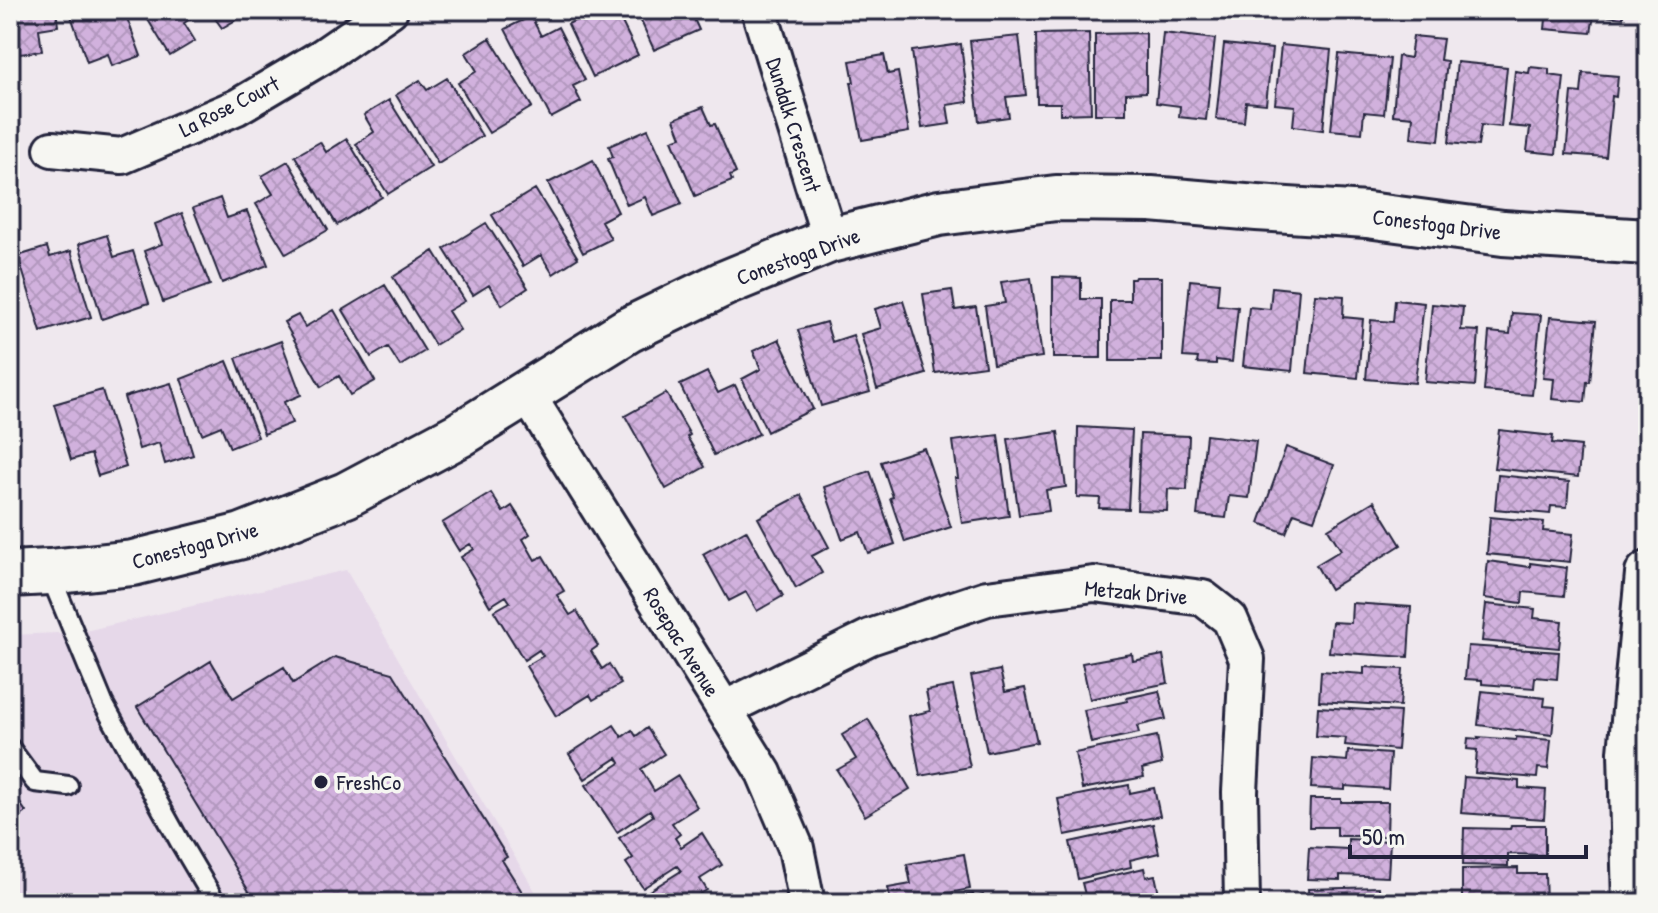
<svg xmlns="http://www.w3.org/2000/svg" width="1658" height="913" viewBox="0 0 1658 913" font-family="'Patrick Hand',sans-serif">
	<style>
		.built { fill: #e6d8e9 }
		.building { fill: url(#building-cross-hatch); stroke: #22223b; stroke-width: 2 }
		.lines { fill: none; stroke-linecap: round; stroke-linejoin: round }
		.lane-casing { stroke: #22223b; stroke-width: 24 }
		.street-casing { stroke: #22223b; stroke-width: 40 }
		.secondary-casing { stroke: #22223b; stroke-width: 50 }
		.lane { stroke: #f6f6f2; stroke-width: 18 }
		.street { stroke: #f6f6f2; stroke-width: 34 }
		.secondary { stroke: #f6f6f2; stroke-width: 44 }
		.poi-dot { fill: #22223b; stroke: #f6f6f2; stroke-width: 3 }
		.labels { text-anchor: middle; stroke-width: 7; stroke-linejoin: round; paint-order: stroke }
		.street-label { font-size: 22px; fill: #22223b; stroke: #f6f6f2 }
		.poi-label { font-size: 22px; fill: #22223b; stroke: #f6f6f2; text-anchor: start }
	</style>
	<defs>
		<pattern id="building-cross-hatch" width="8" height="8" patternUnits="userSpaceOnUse" patternTransform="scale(2)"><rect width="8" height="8" fill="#d1b1dd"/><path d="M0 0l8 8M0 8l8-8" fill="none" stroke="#b398bf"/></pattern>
	</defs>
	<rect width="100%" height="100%" fill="#efe8ee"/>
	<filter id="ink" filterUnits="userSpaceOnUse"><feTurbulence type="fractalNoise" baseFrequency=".0125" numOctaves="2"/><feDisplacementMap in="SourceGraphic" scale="16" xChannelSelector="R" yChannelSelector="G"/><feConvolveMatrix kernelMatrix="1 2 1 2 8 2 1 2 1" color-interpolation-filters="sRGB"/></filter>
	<g filter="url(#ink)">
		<path class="built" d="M346,570l196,333h-532v-268l71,-3z"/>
		<path class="building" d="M10,10h46l2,16 -19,3 3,22 -29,4 -3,-18z
			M69,10h55l17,46 -29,10 -4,-12 -21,8z
			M142,10h58l1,2 -17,11 11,18 -25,15z
			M209,10h35l2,4 -24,14z
			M583,10h33l22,45 -45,22 -25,-53 18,-9z
			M636,10h54l9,20 -45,20z
			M1535,10h88v8l-29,-3 -3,18 -46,-4 1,-10 -12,-1z
			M531,16l10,20 17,-9 27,53 -12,6 8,16 -30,16 -46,-89z
			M1089,33l2,80 -31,1v-11h-23l-1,-69z
			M1146,33v59l-20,1v21h-31v-80z
			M1163,33l52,6 -9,81 -27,-3 1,-11 -24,-3z
			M1019,36l7,59 -20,2 3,20 -30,4 -9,-80z
			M1413,36l30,3 -3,21 7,1 -8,80 -28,-3 2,-21 -20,-2 5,-59 12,2z
			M490,38l42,69 -43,26 -31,-50 19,-12 -11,-18z
			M961,44l7,58 -21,3 3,19 -28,4 -10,-77z
			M1224,44l48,5 -6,55 -20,-2 -2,20 -28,-3z
			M1281,45l50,5 -8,80 -30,-4 2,-20 -20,-2z
			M1339,54l51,5 -6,55 -20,-2 -2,21 -31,-3z
			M884,55l4,19 10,-2 11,60 -47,8 -11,-58h3l-4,-21z
			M1457,62l50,5 -6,60 -20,-2 -3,21 -29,-3z
			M1530,67l19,2v6l15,2 -8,77 -29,-3 3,-23 -21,-2 6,-55 14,2z
			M1583,73l35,3 -2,21 -4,-1 -6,61 -40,-3 6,-62 9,1z
			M447,78l35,58 -44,28 -42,-69 24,-15 7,10z
			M389,100l42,67 -43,27 -32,-50 18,-12 -10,-17z
			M703,107l8,18 4,-1 21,49 -6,3 2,5 -37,15 -23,-56 9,-3 -7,-18z
			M648,129l34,75 -29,12 -8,-19 -18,8 -19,-46 5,-2 -4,-11z
			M347,139l35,58 -45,28 -42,-69 25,-14 6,10z
			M593,160l25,52 -17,9 10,18 -28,14 -35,-70z
			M288,161l40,69 -42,24 -30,-50 17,-10 -11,-18z
			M535,189l43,69 -25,16 -12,-19 -18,11 -31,-51z
			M220,198l7,20 20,-7 21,54 -46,18 -29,-75z
			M182,213l28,72 -47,17 -19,-51 18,-7 -7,-20z
			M486,223l42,65 -26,17 -13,-20 -16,10 -29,-46z
			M107,235l7,22 19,-6 16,52 -47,16 -23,-75z
			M47,247l3,10 21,-6 20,66 -50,15 -23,-76z
			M434,251l31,50 -17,10 12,19 -25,15 -42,-68z
			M1053,277l28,1v21h20v59h-48z
			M1135,277h27v84h-52v-61h20v-21h4z
			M1031,278l11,79 -49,7 -8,-58 20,-3 -4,-21z
			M1190,280l29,3 -2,22 21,2 -6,55 -16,-2v4l-19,-1 1,-5 -15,-1z
			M385,285l40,66 -25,15 -12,-19 -17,10 -28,-47z
			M1272,287l27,3 -7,81 -49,-5 6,-59 21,2z
			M952,290l3,20 21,-3 9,59 -50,7 -12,-79z
			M1315,294l29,2 -1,21 20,2 -5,59 -51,-5z
			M1395,300l29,3 -9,80 -49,-4 5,-59 22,2z
			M903,301l23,73 -49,15 -16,-55 20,-6 -6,-19z
			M1432,304l31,3 -2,23 18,1 -4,55 -50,-4z
			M334,310l41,71 -25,14 -11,-19 -18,11 -37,-65 14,-7 7,12z
			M1512,313l29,2 -9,80 -48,-4 5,-59 21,2z
			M1550,317l46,4 -6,61h-3l-2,20 -33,-3 2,-20 -11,-1z
			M826,322l6,20 21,-7 17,57 -49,14 -23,-76z
			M779,339l34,70 -46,23 -25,-53 19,-10 -8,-18z
			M281,341l20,54 -17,7 8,21 -28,11 -28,-76z
			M227,361l31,76 -28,11 -9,-22 -19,8 -21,-55z
			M707,372l11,21 17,-8 24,49 -45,21 -34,-70z
			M171,383l22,72 -28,9 -6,-21 -20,6 -15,-52z
			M102,390l24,77 -28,9 -7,-22 -20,6 -17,-56z
			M666,393l24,42 -3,2 18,30 -39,22 -41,-73z
			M1078,427l54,3 -4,79 -29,-1 1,-10 -23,-1z
			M1499,430l54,6 -1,7 29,3 -3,31 -84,-9z
			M1058,432l8,55 -20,3 3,21 -30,4 -11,-76z
			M1140,434l49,2 -2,54 -19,-1 -1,22 -30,-1z
			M998,435l11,81 -47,7 -7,-45h3l-5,-37z
			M1206,435l50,6 -7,57 -20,-2 -3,22 -29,-3z
			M1286,447l48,18 -20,55 -20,-7 -8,20 -27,-10z
			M924,448l27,79 -46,15 -15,-44 3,-1 -12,-35z
			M870,471l25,73 -27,9 -8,-21 -18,7 -18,-52z
			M1498,475l71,7 -2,25 -16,-1 -1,8 -55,-5z
			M491,493l12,19 9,-6 18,28 -7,5 12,21 8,-4 21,35 -7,4 13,20 7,-4 21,35 -7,5 11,18 7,-5 12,20 -28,16 -3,-5 -34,21 -30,-50 17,-10 -4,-6 -15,10 -30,-49 16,-9 -4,-6 -16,10 -29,-49 13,-8 -4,-5 -11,7 -17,-28z
			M801,495l28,52 -17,9 10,17 -26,15 -38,-70z
			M1374,501l27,44 -71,44 -14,-24 25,-15 -13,-21z
			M1490,517l54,5 -1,9 30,3 -3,28 -83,-8z
			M746,530l37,66 -26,15 -11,-19 -17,9 -26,-47z
			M1488,561l42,6v-4l37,5 -3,28 -41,-4 -1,11 -38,-5z
			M1352,603l59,4 -3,50 -79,-5 3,-30 19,1z
			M1486,604l49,5 -1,9 28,3 -3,27 -77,-7z
			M1468,646l91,6 -2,27 -22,-2 -1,11 -52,-4v-4l-17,-1z
			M1132,654l1,7 30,-6 5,28 -78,16 -8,-36z
			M335,657l58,16 114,184 -5,3 27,43h-273l-119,-196 74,-46 22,37 51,-31 9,16z
			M1364,667l39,2 -3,37 -81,-5 2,-30 43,3z
			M1000,670l5,22 20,-4 12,54 -50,10 -16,-76z
			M953,686l17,81 -50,9 -11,-60 21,-5 -4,-20z
			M1159,691l7,28 -29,7 2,7 -48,10 -7,-33 44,-9 -1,-3z
			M1482,691l63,7 -1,8 11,1 -3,28 -74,-10z
			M1318,707l82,5 -3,38 -52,-5 1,-7 -30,-2z
			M868,719l42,70 -45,27 -28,-46 19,-11 -14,-24z
			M614,725l8,12 10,-7 4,6 11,-8 17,26 -23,15 13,22 24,-15 19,31 -25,16 8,11 -5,4 6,9 21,-14 20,32 -22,14 7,11 -13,8 3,5h-44l-7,-10 35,-22 -4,-5 -34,22 -17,-25 7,-5 -14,-20 34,-22 -3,-6 -33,22 -31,-47 34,-22 -3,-5 -32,21 -16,-25z
			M1157,736l5,28 -20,5 2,8 -62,12 -7,-36z
			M1478,737l38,3v-3l35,3 -3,29 -10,-1 -1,10 -62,-5 2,-23 -10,-1 1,-11 11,1z
			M1348,751l42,3 -2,35 -43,-3v4l-34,-2 2,-30 34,3z
			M1464,777l55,4v7l27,2 -2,29 -83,-6z
			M1129,785l1,8 24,-5 6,28 -95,19 -7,-36z
			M10,788l16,24 -16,10z
			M1310,799h31v3h47l-1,34h-50v-9h-28z
			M1153,824l6,29 -29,7 1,7 -53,12 -8,-37z
			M1511,825h34v30l-37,-1v12l-45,-1 1,-37 46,1z
			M1348,839l42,2 -2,36 -48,-2v5l-33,-1 2,-32 39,2z
			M964,854l6,35 -48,9 1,5h-32l-3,-15 23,-4 -4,-20z
			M1144,868l2,9 9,-2 6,28h-74l-5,-20z
			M1518,868v6h27l1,29h-84v-34z
			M1379,887l1,16h-71l-1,-14z
			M723,893l6,10h-22z
			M973,894l1,3 9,-2 2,8h-60z"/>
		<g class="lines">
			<g class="lane-casing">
				<path id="lane" d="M49,572l54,131 77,139 36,61
					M10,748l25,34 33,4"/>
			</g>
			<g class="street-casing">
				<path id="street" d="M759,10l71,230
					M52,149l70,7 115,-49 86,-51 67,-46
					M527,394l237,379 32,75 11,55
					M724,709l146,-72 117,-39 107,-14 109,14 27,21 17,40 -7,133 2,111"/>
			</g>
			<g class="secondary-casing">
				<path id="secondary" d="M10,574l39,-2 84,-9 109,-27 104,-41 113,-60 169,-105 95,-46 107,-44 109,-27 117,-15 95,1 106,9 110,7 136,18 145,9
					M1635,903l-4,-151 17,-178"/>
			</g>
			<use href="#lane" class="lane"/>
			<use href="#street" class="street"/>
			<use href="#secondary" class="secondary"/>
		</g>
	</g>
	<circle class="poi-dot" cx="321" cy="782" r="8"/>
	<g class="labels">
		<g class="street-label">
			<text transform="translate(229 106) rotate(-27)" y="8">La Rose Court</text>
			<text transform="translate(794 125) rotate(73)" y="8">Dundalk Crescent</text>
			<text transform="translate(1437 224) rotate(7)" y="8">Conestoga Drive</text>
			<text transform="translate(798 256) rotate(-20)" y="8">Conestoga Drive</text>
			<text transform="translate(195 545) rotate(-15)" y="8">Conestoga Drive</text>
			<text transform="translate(1136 592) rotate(5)" y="8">Metzak Drive</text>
			<text transform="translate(682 642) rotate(58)" y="8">Rosepac Avenue</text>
		</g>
		<g class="poi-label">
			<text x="337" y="790">FreshCo</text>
		</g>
	</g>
	<rect width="1658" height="913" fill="none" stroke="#f6f6f2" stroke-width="40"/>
	<rect x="20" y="20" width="1618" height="873" fill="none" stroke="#22223b" stroke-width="3" filter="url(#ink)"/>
	<path d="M1350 845v12h236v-12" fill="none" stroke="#22223b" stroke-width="4"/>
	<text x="1362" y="845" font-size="24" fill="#22223b" stroke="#f6f6f2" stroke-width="6" paint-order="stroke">50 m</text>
</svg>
